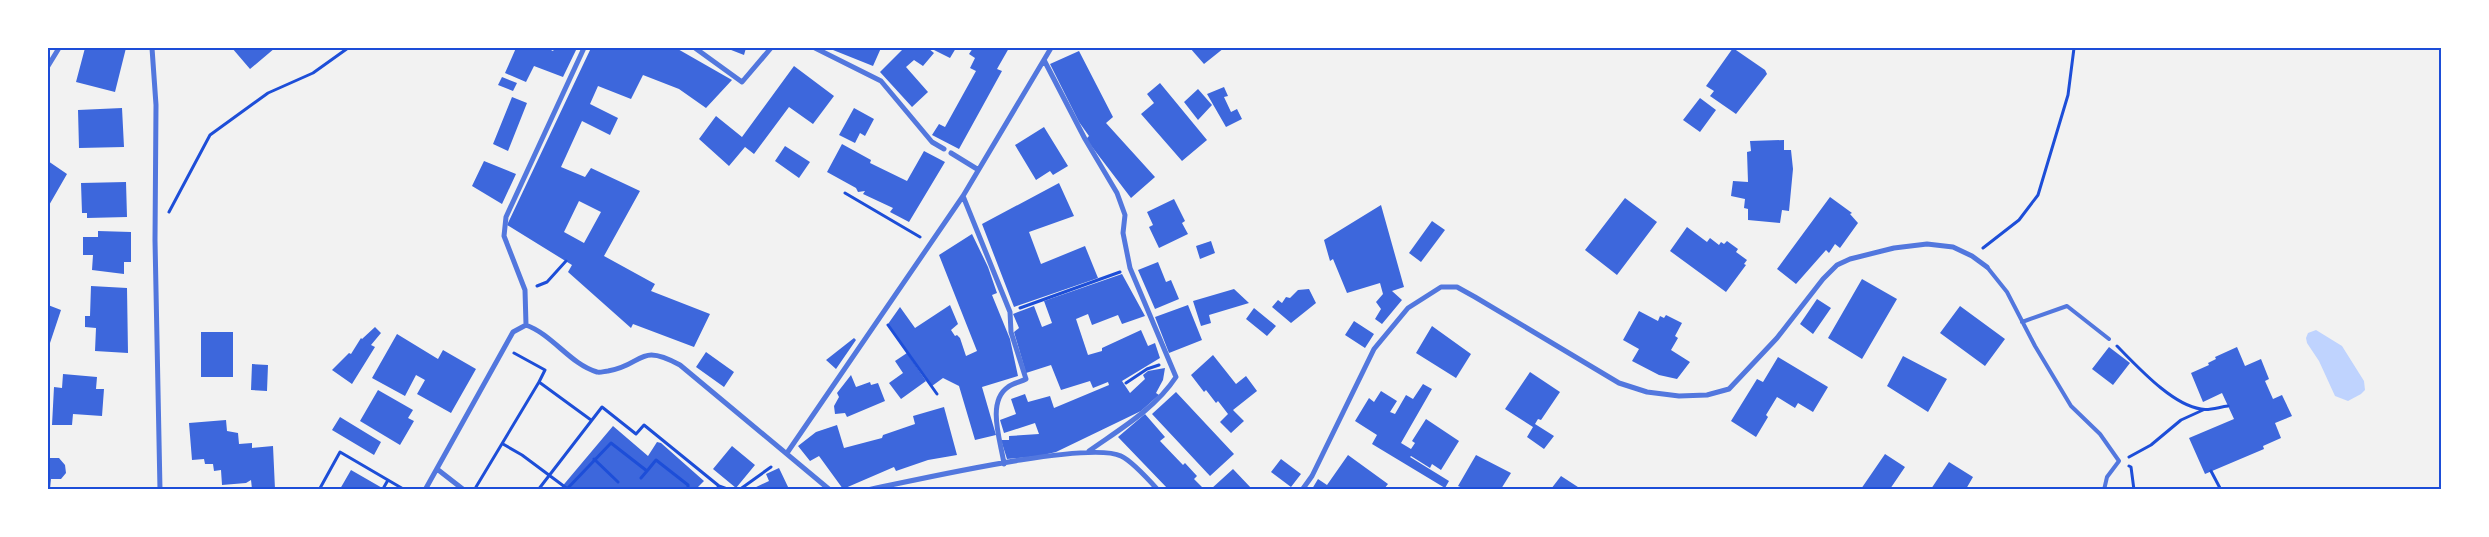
<svg xmlns="http://www.w3.org/2000/svg" width="2489" height="537" viewBox="0 0 2489 537" font-family="Lora,serif">
	<style>
		.water { fill: #bfd3fe }
		.building { fill: #3d67dc; fill-rule: evenodd }
		.lines { fill: none; stroke-linecap: round; stroke-linejoin: round }
		.path { stroke: #1d4ed8; stroke-width: 3 }
		.service { stroke: #5277de; stroke-width: 4 }
		.minor { stroke: #5277de; stroke-width: 5 }
		.neatline { fill: none; stroke: #1d4ed8; stroke-width: 2 }
	</style>
	<rect width="100%" height="100%" fill="#f2f2f2"/>
	<path class="water" d="M2316,330l26,16 22,35 1,9 -4,4 -13,7 -13,-5 -16,-35 -12,-18 -1,-5 2,-5z"/>
	<path class="building" d="M85,48h41l-11,44 -39,-10z
		M232,48h43l-25,21z
		M516,48h31l6,3 2,-3h22l-14,29 -29,-11 -8,16 -21,-9z
		M591,48h85l56,32 -26,28 -27,-19 -36,-14 -12,24 -33,-13 -8,18 28,14 -8,17 -28,-14 -21,46 24,10 6,-9 49,23 -36,65 51,28 -4,7 59,23 -16,33 -61,-23 -2,4 -63,-56 4,-7 -65,-40zM579,201l22,11 -17,31 -20,-11z
		M726,48h20l-2,7z
		M828,48h53l-8,18z
		M904,48h24l6,5 -11,13 -9,-6 -8,7 22,25 -16,15 -32,-35z
		M930,48h26l-6,10z
		M973,48h36l-12,21 5,2 -43,78 -27,-14 7,-11 6,3 31,-56 -6,-3 5,-10 -6,-4z
		M1190,48h34l-20,16z
		M1733,48l32,22 2,4 -31,40 -26,-18 4,-5 -8,-5z
		M1079,51l34,66 -7,6 49,54 -24,21 -45,-59 3,-3 -10,-14 -29,-58z
		M794,66l40,30 -21,28 -24,-17 -35,47 -9,-7 -16,19 -30,-27 17,-23 26,21z
		M502,77l15,6 -4,8 -15,-6z
		M1160,83l47,57 -25,21 -41,-47 13,-11 -7,-9z
		M1224,87l4,9 -4,1 7,15 6,-3 5,10 -16,8 -19,-33z
		M1198,89l14,16 -14,15 -14,-18z
		M512,97l15,6 -19,48 -15,-7z
		M1700,98l16,12 -16,22 -17,-12z
		M122,108l2,39 -45,1 -1,-38z
		M854,108l20,11 -9,17 -5,-3 -5,10 -16,-8z
		M1044,127l24,39 -15,9 -3,-4 -14,9 -21,-35z
		M1784,140v10h7l2,19 -4,42 -7,-1 -2,13 -32,-3v-11l-4,-1 1,-9 -14,-3 2,-15 15,1 -1,-30 4,-1 -1,-10z
		M842,144l29,16 -1,3 37,18 17,-30 21,11 -36,60 -19,-10 3,-4 -30,-14 2,-3 -7,1 -2,-4 -29,-16z
		M785,146l25,16 -11,16 -24,-17z
		M48,161l19,13 -19,33z
		M484,161l32,13 -14,30 -30,-18z
		M126,182l1,35 -40,1v-5h-5l-1,-30z
		M1059,183l15,33 -45,16 12,32 44,-18 13,32 -84,29 -32,-83z
		M1830,197l22,16 -2,1 8,9 -18,25 -5,-4 -6,9 -3,-3 -30,34 -19,-15z
		M1625,198l32,24 -40,53 -32,-25z
		M1174,199l11,22 -3,2 6,11 -29,14 -10,-21 4,-2 -6,-13z
		M1381,205l23,82 -12,4 10,9 -20,24 -7,-5 6,-10 -5,-7 7,-8 -3,-11 -33,10 -14,-34 -3,2 -6,-21z
		M1432,221l13,9 -24,32 -12,-9z
		M1687,227l20,15 3,-4 9,7 2,-3 3,2 3,-3 11,8 -2,3 11,8 -3,4 2,1 -20,27 -56,-41z
		M98,231l33,1v30h-7v12l-32,-4 1,-15h-10v-18h15z
		M972,234l16,33 9,26 -5,2 18,44 8,37 -36,11 14,48 -21,5 -16,-54 -16,-8 -11,8 -44,-62 12,-17 15,21 35,-23 8,19 -7,6 4,6 2,-1 3,3 6,18 11,-5 -38,-96z
		M1211,241l4,12 -15,6 -4,-13z
		M1158,262l8,20 5,-2 8,19 -24,10 -17,-39z
		M1122,274l23,42 -23,8 -4,-9 -26,10 -4,-11 -12,5 12,36 14,-4v-3l39,-18 7,16 7,-3 5,15 -38,23 8,12 15,-14 -2,-4 5,-4 17,-3 -2,12 -7,13 3,2 -18,16 -85,41 -17,4 -32,3 -6,-19h8v-4l30,-2 -4,-11 -31,10 -4,-13 16,-6 -5,-15 14,-5 3,8 22,-6 4,12 55,-23 -1,-3 -15,6 -3,-7 -29,9 -10,-25 -25,8 -12,-41 5,-4 -6,-14 21,-8 8,21 10,-4 -8,-22z
		M1862,279l35,20 -35,60 -34,-21z
		M91,286l36,2 1,65 -33,-2 1,-23 -11,-1v-11h5z
		M1234,289l15,14 -40,12 2,8 -10,3 -8,-25z
		M1309,289l7,14 -25,20 -19,-16 6,-7 4,3 4,-6 4,1 8,-8z
		M1817,299l14,9 -18,26 -13,-10z
		M48,305l13,5 -13,39z
		M1188,305l14,35 -33,13 -14,-36z
		M1960,306l45,33 -20,27 -45,-33z
		M1254,308l22,18 -9,10 -21,-17z
		M1639,311l19,10 2,-5 4,2 2,-3 16,8 -7,13 3,2 -7,12 19,12 -13,17 -18,-4 -27,-14 7,-12 -16,-9z
		M1354,321l20,13 -9,14 -20,-13z
		M1432,326l39,28 -15,24 -40,-25z
		M375,327l6,6 -10,12 4,2 -23,37 -20,-14 17,-17 2,1 10,-16 1,1z
		M201,332h32v45h-32z
		M397,334l41,25 5,-9 33,19 -25,44 -34,-19 8,-14 -9,-5 -11,21 -33,-18z
		M854,338l2,2 -20,29 -10,-9z
		M2109,347l21,16 -17,22 -21,-16z
		M2237,347l8,19 16,-7 8,20 -4,2 8,18 9,-4 10,21 -17,7 6,15 -18,8 1,3 -59,25 -16,-36 45,-19 -12,-26 -19,9 -12,-29 18,-8 -1,-2 8,-4 -1,-2z
		M706,352l28,20 -10,15 -28,-20z
		M907,353l19,28 -25,18 -12,-16 14,-10 -8,-12z
		M1213,355l23,29 10,-8 11,15 -24,19 11,11 -13,12 -11,-11 8,-8 -10,-13 -2,2 -10,-13 -2,2 -13,-17z
		M1903,356l44,23 -19,33 -41,-26z
		M1778,357l50,30 -15,25 -15,-9 -3,5 -18,-11 -11,18 2,2 -12,20 -25,-16 26,-42 6,3z
		M252,364l16,1 -1,26 -16,-1z
		M1530,372l30,20 -19,28 -3,-1 -3,5 19,12 -10,13 -17,-12 6,-10 -28,-18z
		M63,374l34,3 -1,12h8l-2,27 -29,-2 -1,11h-20l2,-38 8,1z
		M851,375l5,12 14,-5 1,3 7,-2 7,18 -38,16 -2,-4 -10,1 -1,-8 5,-9 -2,-4z
		M1423,384l9,5 -31,54 10,6 4,-6 -3,-2 14,-22 33,22 -18,29 -9,-6 -2,4 -19,-12 -1,1 39,24 -4,7 -73,-44 5,-9 -22,-14 14,-23 5,4 7,-11 16,10 -7,11 5,2 11,-19 7,4z
		M378,390l35,20 -5,8 6,3 -14,24 -40,-24z
		M1176,392l58,62 -24,22 -58,-62z
		M944,407l13,48 -29,5 -32,11 -2,-4 -51,22 -24,-33 -9,5 -12,-15 18,-14 21,-7 7,23 38,-10 1,-3 32,-11 -2,-8z
		M1145,414l20,23 -5,4 23,24 2,-2 12,13 -3,3 10,10h-36l-50,-52z
		M340,417l41,25 -7,13 -42,-25z
		M226,420l1,11 11,2 1,11 13,-1v5l21,-2 2,43h-23l-1,-9 -5,3 -24,2 -1,-15 -7,1 -1,-7h-8l-1,-5 -12,1 -3,-37z
		M613,426l35,30 9,-14 4,1 43,38 -8,8h-136z
		M732,446l23,19 -19,23 -23,-19z
		M1885,454l20,13 -15,22h-29z
		M1348,455l40,29 -4,5h-72l6,-10 9,6z
		M1476,455l35,18 -10,16h-36l-7,-3z
		M48,458h11l6,7 1,8 -5,6h-10l-1,10h-2z
		M1281,459l20,15 -10,13 -20,-15z
		M1949,462l24,15 -7,12h-35z
		M779,468l10,21h-37l17,-8 -3,-7z
		M1233,469l19,20h-41z
		M351,470l33,19h-44z
		M1561,476l20,13h-30z"/>
	<g class="lines">
		<path class="path" d="M442,48h5
			M845,193l75,44
			M169,212l41,-77 58,-42 45,-20 35,-25
			M1983,248l36,-28 19,-25 30,-100 6,-47
			M537,286l10,-4 19,-21
			M1020,308l100,-36
			M888,325l49,69
			M2117,346c20,20 55,59 84,63 8,2 18,-2 27,-3
			M514,353l31,17 -6,12
			M1126,383l21,-14 12,-4
			M503,444l19,11 47,35
			M2129,457l22,-12 30,-25 22,-10
			M594,459l24,23
			M2129,466l2,1 3,23
			M2211,471l10,19
			M641,478l6,-7
			M719,486l11,4
			M384,487l4,-7
			M319,490l21,-38 65,38
			M479,490l-3,-3 63,-105 52,38
			M538,490l64,-83 34,27 8,-9 75,61 -3,4
			M566,490l45,-47 36,28 9,-11 32,25v5
			M739,490l32,-23"/>
		<path class="service" d="M1987,267l20,25 28,54 36,60 29,28 19,27 -12,16 -3,13
			M2022,322l45,-16 42,33"/>
		<path class="minor" d="M152,48l4,57 -1,135 5,250
			M695,48l47,34 29,-34
			M815,48l66,33 51,61 12,7
			M1044,60l41,79 32,54 8,22 -2,18 7,35 46,109c-21,32 -56,52 -87,74
			M48,66l11,-18
			M951,153l26,16
			M963,196l47,116 1,20 15,47c-5,3 -13,4 -18,8 -22,15 -7,55 -4,77
			M526,325c27,10 44,39 71,47 3,1 8,-1 11,-1 36,-6 30,-29 72,-6l150,125
			M526,325l-1,-35 -21,-54 2,-19 78,-169
			M787,453l176,-257 88,-148
			M437,469l27,21
			M425,490l88,-158 13,-7
			M867,490c45,-9 221,-50 254,-34 11,5 28,24 37,34
			M1302,490l10,-14 62,-127 34,-41 33,-21h16l18,10 144,86 28,9 32,4 28,-1 22,-6 48,-51 46,-59 14,-14 13,-6 44,-11 33,-4 26,3 19,9 15,11"/>
	</g>
	<rect width="2489" height="537" fill="none" stroke="#ffffff" stroke-width="98"/>
	<rect x="49" y="49" width="2391" height="439" class="neatline"/>
</svg>
